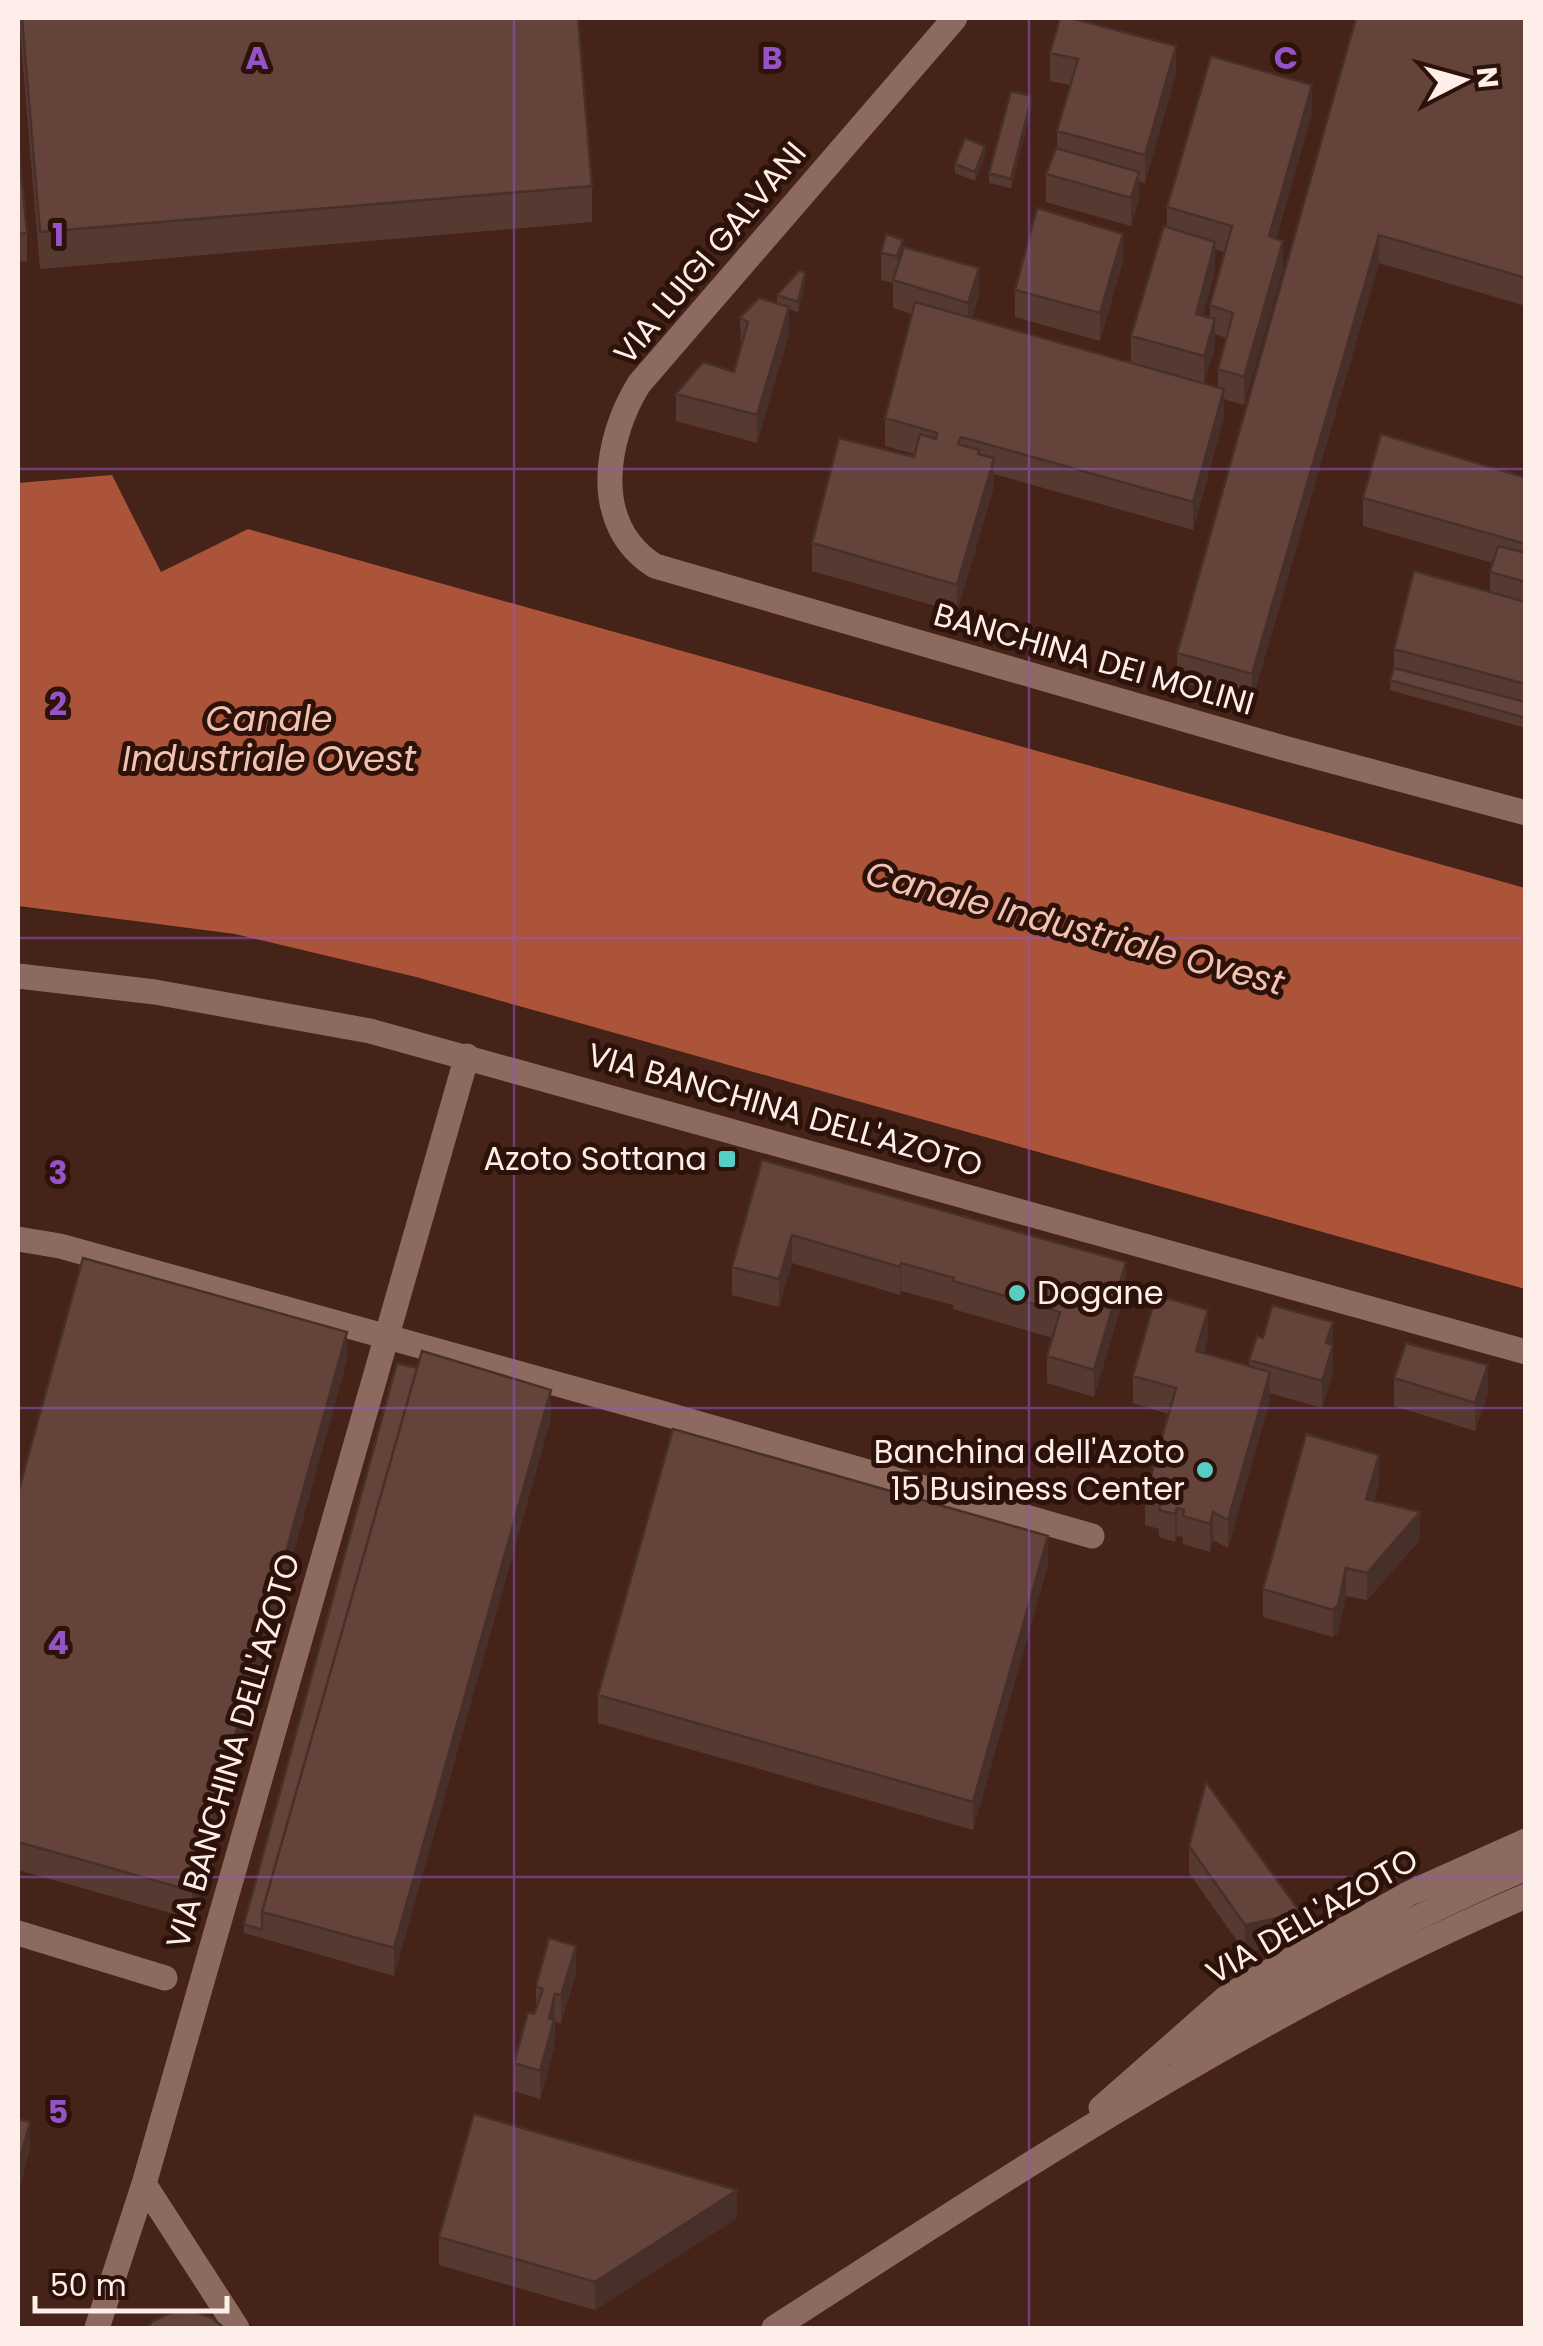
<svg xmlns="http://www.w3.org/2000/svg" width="1543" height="2346" viewBox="0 0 1543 2346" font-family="Poppins,sans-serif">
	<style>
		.built { fill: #462319 }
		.water { fill: #ab5439 }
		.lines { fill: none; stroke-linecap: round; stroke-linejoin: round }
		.minor { stroke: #8d6a60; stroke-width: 25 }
		.wall { fill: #563a32; fill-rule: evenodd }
		.shaded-wall { fill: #463029 }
		.building { fill: #64443a; stroke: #463029; stroke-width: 2.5 }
		.grid { fill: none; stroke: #9553c7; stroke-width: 2.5; stroke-opacity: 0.55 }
		.poi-dot { fill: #56cec4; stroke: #2d120a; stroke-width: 4 }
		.labels { text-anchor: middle; stroke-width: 10; stroke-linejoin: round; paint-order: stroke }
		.street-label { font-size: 32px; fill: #feeee9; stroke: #2d120a }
		.poi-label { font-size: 32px; fill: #feeee9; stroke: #2d120a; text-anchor: end }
		.water-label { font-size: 35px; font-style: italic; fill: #f4c2b3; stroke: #2d120a }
		.grid-label { font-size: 32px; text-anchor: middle; font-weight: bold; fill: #9553c7; stroke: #2d120a; stroke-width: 10; stroke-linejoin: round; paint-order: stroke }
	</style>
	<rect width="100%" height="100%" fill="#381c13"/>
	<path class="built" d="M18,18h1507v870l-1277,-359 -87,43 -49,-97 -94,8z
		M18,907l217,27 181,43 1109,312v1039h-1507z"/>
	<path class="water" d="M112,475l49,97 87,-43 1277,359v401l-1109,-312 -181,-43 -217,-28v-423z"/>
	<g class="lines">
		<path class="minor" d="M955,18l-316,366c-34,55 -49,141 16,182l625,181 246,66
			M18,976l137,16 215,39 1156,321
			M18,1239l42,7 598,166 434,124
			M18,1933l147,45
			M1180,2057c107,-76 225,-137 346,-189
			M1101,2108l125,-110 30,-19 154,-86 116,-52
			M144,2184l93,144
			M97,2328l47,-144 323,-1128
			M774,2328c243,-156 485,-318 752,-432"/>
	</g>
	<path class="wall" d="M19,18h559l14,168v36l-552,47z
		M1356,18h170v288l-147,-43 -127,438 -75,-20v-28z
		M1050,53l126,21 -31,109 -6,-2v18l-8,27 -85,-24v-28l11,-25v-18l14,-46 -21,-4z
		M1032,106l-21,82 -22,-5v-10z
		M1312,113l-36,126 7,30 -39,136 -20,-6v18l-31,113 -199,-56v12l-37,126 -145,-41v-28l102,-86v-3l-29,-8v-28l27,-104 -19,-6v-25l-12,-3v-27l22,-3 76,46 -7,22 159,45v-27l36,-109v-20zM1215,249l10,3 -15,53v13l-7,-2 12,-46zM1215,334l11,4 -8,31v18l-14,-4 11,-36z
		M18,139l9,94v28l-9,1z
		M985,155l-10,26 -20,-8v-9z
		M1123,261l-23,80 -85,-24v-27z
		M805,281l-7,31 -9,-3v25l-32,109 -81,-22v-27l58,-22 7,-25 -1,-29 37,-15v-8z
		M1526,469v259l-136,-38v-10l4,-12v-19l96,-57v-20l3,-9 -130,-37v-28l160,-21z
		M762,1160l364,129 -32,108 -47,-14v-27l6,-18 -100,-29v-4l-52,-14 -1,4 -108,-32 -13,44 -47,-12v-28z
		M1333,1322v51l-11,35 -52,-15v7l-42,148 -15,-8 -3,12 -27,-8v-7l-6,-1 -2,6 -16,-5v-8l-14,-4v-28l23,-83 -35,-11v-27l75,-39 -4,16 45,13v-6l14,-22z
		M347,1360l-155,559 -174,-49v-377z
		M1394,1378l94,15 -13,38 -81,-25z
		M551,1418l-157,558 -150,-43v-9z
		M1379,1482l-5,19 46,39 -53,60 -21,-4 -8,37 -5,4 -70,-20v-28z
		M1048,1564l-75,266 -375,-107v-28z
		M1189,1846l112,95 -56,11 -56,-79z
		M576,1974l-15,49 -6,-1 -1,26 -14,51 -26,-8v-28l22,-55v-22z
		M737,2218l-142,92 -156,-45v-28z"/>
	<path class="shaded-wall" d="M1176,46v28l-31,109v-28z
		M1312,85v28l-43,151v-28z
		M1032,96v10l-21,82v-9z
		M985,146v9l-10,26v-9z
		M1139,172v27l-8,27v-28z
		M1123,234v27l-23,80v-28z
		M1379,235v28l-127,438v-27z
		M903,240v28l-6,16v-28z
		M1283,241v28l-39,136v-28z
		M1215,242v28l-19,72v-28z
		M979,268v28l-11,35v-28z
		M805,272v9l-7,31v-10z
		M789,307v27l-32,109v-28z
		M1215,319v28l-11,37v-28z
		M1224,389v28l-31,113v-28z
		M994,458v28l-37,126v-27z
		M792,1235v28l-13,44v-28z
		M1126,1262v27l-32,108v-27z
		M901,1263v28l-1,4v-28z
		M1208,1310v27l-12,42v-28z
		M1333,1322v51l-11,35v-27l4,-38z
		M347,1332v28l-155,559v-28z
		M1488,1365v28l-13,38v-28z
		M1270,1372v28l-42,148v-28z
		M551,1390v28l-157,558v-28z
		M1379,1455v27l-13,44v-27z
		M1177,1508v28l-2,6v-28z
		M1213,1512v28l-3,12v-28z
		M1420,1512v28l-53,60v-27z
		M1048,1536v28l-75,266v-28z
		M1346,1568v28l-8,37 -5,4v-27z
		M1301,1913v28l-56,11v-27z
		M576,1946v28l-15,49v-28z
		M555,1994l-1,54 -14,51v-28l9,-53z
		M30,2122v28l-12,44v-28z
		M737,2190v28l-142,92v-28z"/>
	<path class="building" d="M22,18h556l14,168 -552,46z
		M1060,18h11l105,28 -31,109 -88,-24 21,-72 -28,-6z
		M1356,18h170v260l-147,-43 -127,439 -75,-21z
		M1211,56l101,29 -43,151 14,5 -39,136 -26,-8 15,-56 -23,-8 22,-79 -65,-19z
		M1011,91l21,5 -21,83 -22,-6z
		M965,138l20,8 -10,26 -20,-8z
		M18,139l9,94 -9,1z
		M1056,148l83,24 -8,26 -85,-24z
		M1037,208l86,26 -23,79 -85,-23z
		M1164,226l51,16 -19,72 19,5 -11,37 -73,-20z
		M886,234l17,6 -6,16 -16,-3z
		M904,247l75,21 -11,35 -75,-23z
		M799,271l6,1 -7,30 -21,-7z
		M759,298l30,9 -32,108 -81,-21 27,-32 31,10 14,-50 -8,-4z
		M915,302l309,87 -31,113 -232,-65 -3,7 21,6 -1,4 16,4 -37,127 -145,-42 27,-105 75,19 6,-23 16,5 1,-6 -52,-15z
		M1381,434l142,43 3,-8v75l-163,-46z
		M1498,546l28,7v29l-36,-10z
		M1414,571l112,31v82l-132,-35z
		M1394,668l132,34v16l-136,-38z
		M762,1160l364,102 -32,108 -47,-14 13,-44 -107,-31 1,-3 -53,-15 -1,4 -108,-32 -13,44 -47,-12z
		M83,1258l264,74 -155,559 -174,-49v-349z
		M1156,1295l52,15 -12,41 74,21 -42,148 -15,-8 -3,12 -27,-8 1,-6 -7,-2 -2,6 -16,-4 3,-12 -3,3 -14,-4 31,-109 -43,-12z
		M1272,1305l61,17 -7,21 7,2 -11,36 -73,-21 8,-24 6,2z
		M1406,1343l82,22 -13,38 -81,-25z
		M422,1351l129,39 -157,558 -132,-36z
		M397,1363l20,5 -155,544v18l-18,-6z
		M673,1429l375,107 -75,266 -375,-107z
		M1306,1434l73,21 -13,44 54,13 -53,61 -21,-5 -8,37 -5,5 -70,-21z
		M1206,1782l95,131 -56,12 -56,-79z
		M549,1938l27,8 -15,49 -6,-1 -6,24 5,2 -14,51 -26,-8 14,-51 6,2 9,-25 -7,-3z
		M474,2114l263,76 -142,92 -156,-45z
		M18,2119l12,3 -12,44z
		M194,2311l18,7 12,10h-78l7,-7 17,-8z"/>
	<path class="grid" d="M514,18v2310M1029,18v2310M18,469h1508M18,938h1508M18,1408h1508M18,1877h1508"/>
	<g class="poi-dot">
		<rect x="717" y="1149" width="20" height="20" rx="5"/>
		<circle cx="1017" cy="1293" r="10"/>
		<circle cx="1205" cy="1470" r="10"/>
	</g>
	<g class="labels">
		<g class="street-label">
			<text transform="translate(710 253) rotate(-50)" y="11">VIA LUIGI GALVANI</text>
			<text transform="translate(1094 659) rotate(16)" y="11">BANCHINA DEI MOLINI</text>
			<text transform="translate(785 1110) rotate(16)" y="11">VIA BANCHINA DELL'AZOTO</text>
			<text transform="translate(233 1751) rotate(-74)" y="11">VIA BANCHINA DELL'AZOTO</text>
			<text transform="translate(1312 1916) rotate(-30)" y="11">VIA DELL'AZOTO</text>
		</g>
		<g class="poi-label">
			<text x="707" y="1170">Azoto Sottana</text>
			<text x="1037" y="1304" text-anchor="start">Dogane</text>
			<text x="1185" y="1463">Banchina dell'Azoto<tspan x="1185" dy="37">15 Business Center</tspan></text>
		</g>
		<g class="water-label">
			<text x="269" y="731">Canale<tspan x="269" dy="40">Industriale Ovest</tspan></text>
			<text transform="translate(1075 928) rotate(15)" y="12">Canale Industriale Ovest</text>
		</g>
	</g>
	<g class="grid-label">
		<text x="257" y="69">A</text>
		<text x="772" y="69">B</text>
		<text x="1286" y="69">C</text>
		<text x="58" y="246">1</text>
		<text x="58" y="715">2</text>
		<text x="58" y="1184">3</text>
		<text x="58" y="1654">4</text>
		<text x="58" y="2123">5</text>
	</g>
	<rect width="1543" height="2346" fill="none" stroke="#feeee9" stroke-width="40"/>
	<g transform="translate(1463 80) rotate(84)" stroke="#2d120a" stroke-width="8" paint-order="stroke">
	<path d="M0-8L18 38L0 25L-18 38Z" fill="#feeee9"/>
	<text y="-15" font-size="28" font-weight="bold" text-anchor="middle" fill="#feeee9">N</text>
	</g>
	<path d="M35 2296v15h192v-15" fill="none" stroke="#feeee9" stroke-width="5"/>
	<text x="50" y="2296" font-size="30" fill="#feeee9" stroke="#2d120a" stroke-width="8" paint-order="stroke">50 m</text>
</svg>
